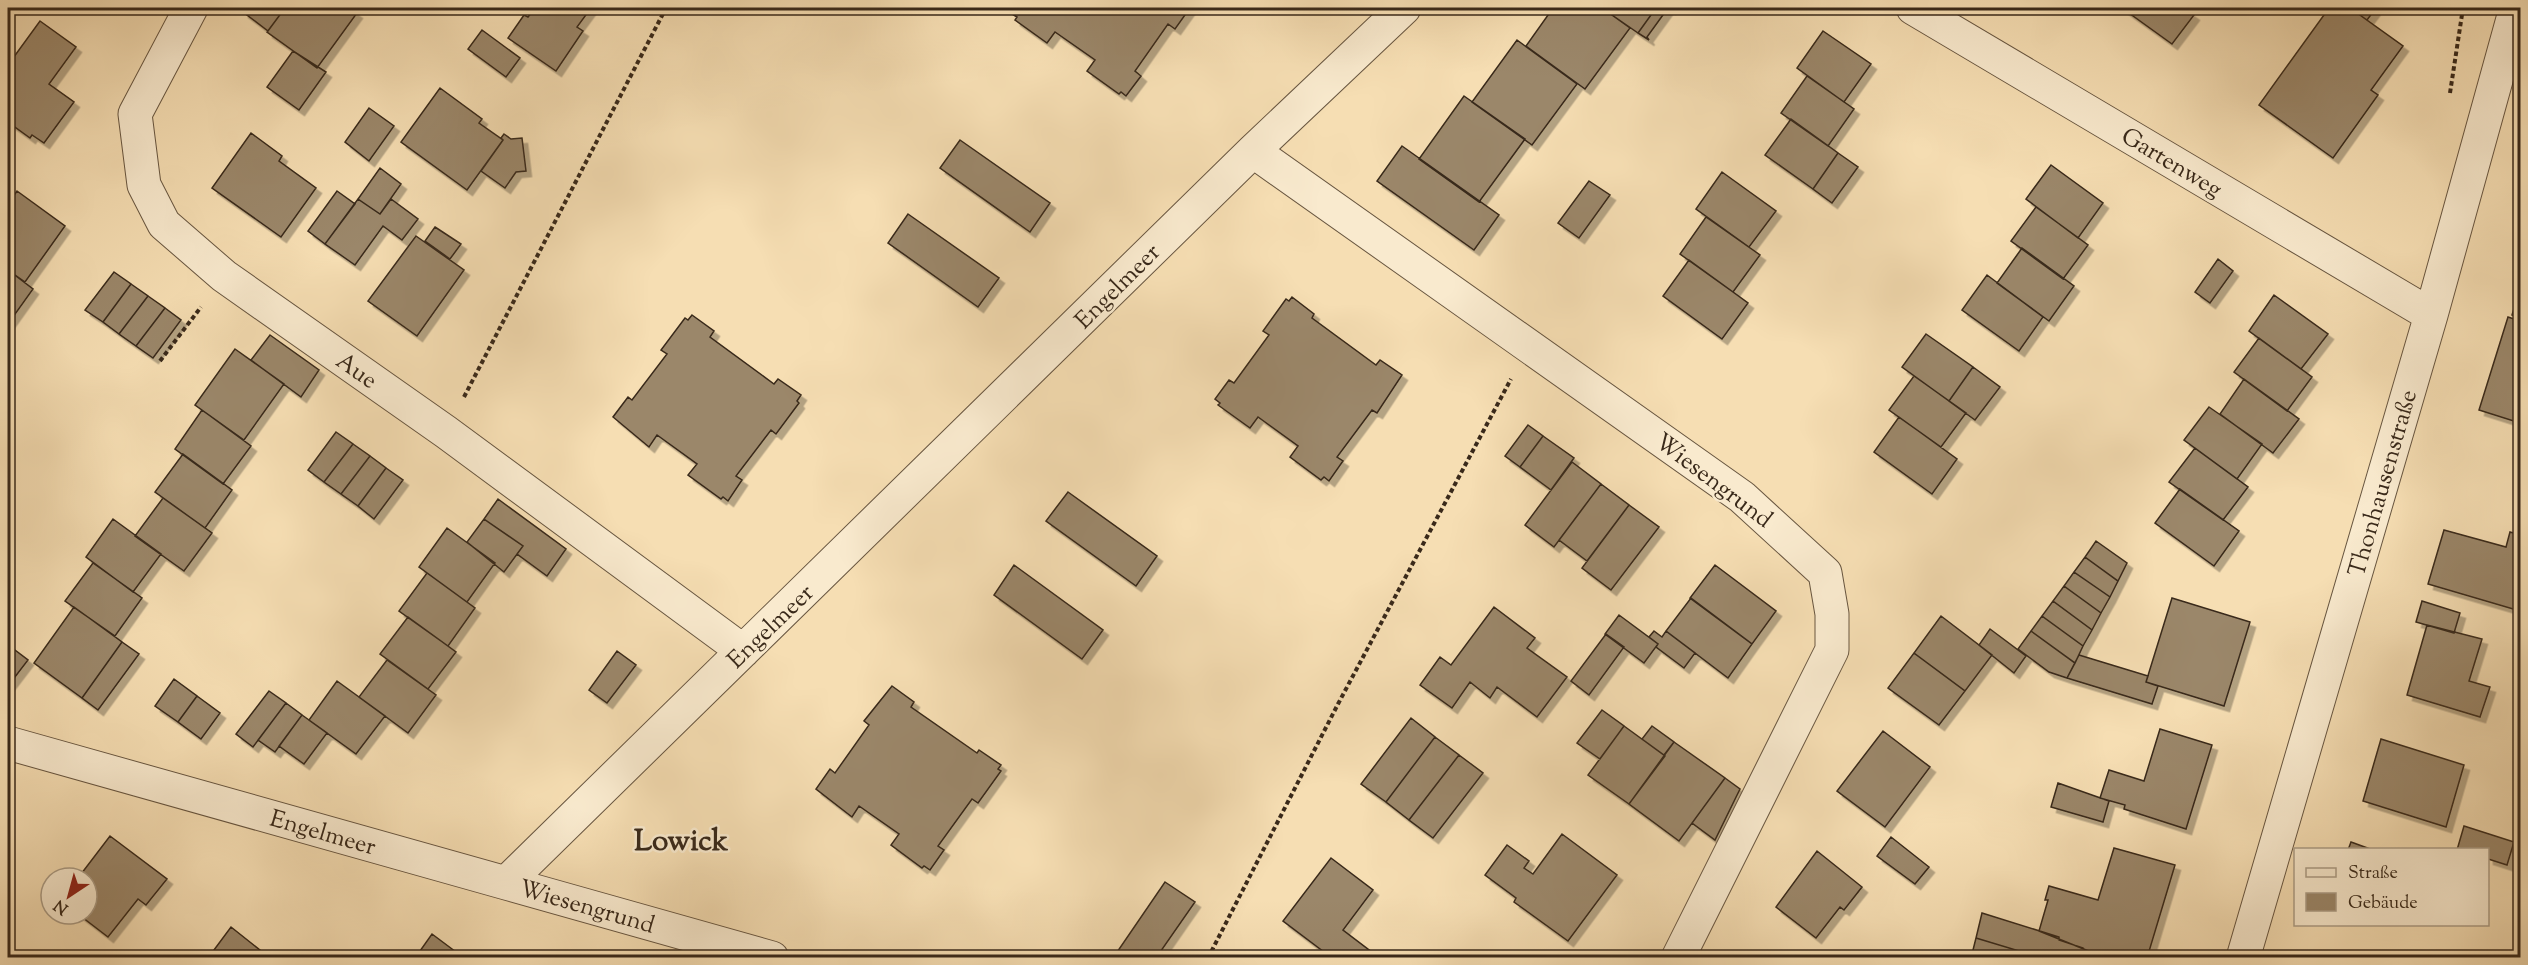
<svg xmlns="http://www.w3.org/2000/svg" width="2528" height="965" viewBox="0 0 2528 965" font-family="'Sorts Mill Goudy',serif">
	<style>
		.building { fill: #9b876a; stroke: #39291a; stroke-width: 1.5; filter: url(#shadow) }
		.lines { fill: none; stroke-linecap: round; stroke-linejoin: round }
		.minor-casing { stroke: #685640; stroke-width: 35 }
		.path { stroke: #39291a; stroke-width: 4; stroke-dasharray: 4.5 3; stroke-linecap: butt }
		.minor { stroke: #f9eace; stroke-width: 33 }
		.labels { text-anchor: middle; stroke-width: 5; stroke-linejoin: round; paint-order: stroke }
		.street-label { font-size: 24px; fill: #39291a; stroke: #f9eace }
		.district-label { font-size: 30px; font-weight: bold; fill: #39291a; stroke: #f9eace }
	</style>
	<defs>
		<filter id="shadow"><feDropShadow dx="5.5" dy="5.5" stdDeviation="0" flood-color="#0004"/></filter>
	</defs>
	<rect width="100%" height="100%" fill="#f6deb3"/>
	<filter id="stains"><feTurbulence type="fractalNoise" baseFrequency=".00333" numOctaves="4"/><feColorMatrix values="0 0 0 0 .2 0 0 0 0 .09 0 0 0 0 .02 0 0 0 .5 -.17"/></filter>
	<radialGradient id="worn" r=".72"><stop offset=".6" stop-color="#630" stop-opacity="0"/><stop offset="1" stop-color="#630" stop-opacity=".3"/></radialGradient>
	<path class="building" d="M246,8h39l-17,23 -25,-19z
		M285,8h64l8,5 -40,55 -50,-36z
		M535,8h56l-14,19 6,4 -27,40 -48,-33 16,-23 4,2z
		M1016,8h174l-15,21 -7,-5 -33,47 6,5 -15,20 -5,-4 -2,2 -32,-23 8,-11 -40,-28 -8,11 -32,-23 2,-3 -5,-3z
		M1553,8h49l28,20 -45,61 -59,-43z
		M1602,8h54l-18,25z
		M1656,8h13l2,1 -3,-1 -21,29 2,3 -11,-7z
		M2122,8h62l10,7 -22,29z
		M2329,8h21l53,38 -32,44 7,5 -45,63 -74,-53z
		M2350,8h26l-9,12z
		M40,21l36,26 -27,37 25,18 -30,41 -12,-8 -2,3 -22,-16v-57z
		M482,30l38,28 -14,19 -38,-28z
		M1823,31l48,33 -27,38 -47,-34z
		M1517,40l60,44 -45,61 -60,-43z
		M293,51l33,21 -27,38 -32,-23z
		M1807,76l47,33 -26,37 -47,-33z
		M440,88l42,31 -3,4 24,17 -36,50 -66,-48z
		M1464,96l61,43 -46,63 -60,-43z
		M369,108l25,18 -25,35 -24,-19z
		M1791,119l47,34 -25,36 -48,-34z
		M251,133l31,23 -3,5 37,27 -35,49 -69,-49z
		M504,134l7,5 11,-1 4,33 -10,1 -11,16 -24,-17 22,-31 -2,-2z
		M960,140l90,63 -20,29 -90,-64z
		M1402,146l97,69 -25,35 -97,-69z
		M1838,153l20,14 -26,36 -19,-14z
		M2051,165l52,38 -25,35 -52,-39z
		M380,168l21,16 -21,30 -22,-15z
		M1722,172l54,39 -27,36 -53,-38z
		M1589,181l21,14 -31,43 -21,-15z
		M17,191l48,35 -40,56 -17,-12v-66z
		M337,191l18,13 -30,40 -17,-13z
		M358,199l22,15 11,-15 27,20 -16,21 -19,-14 -28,39 -30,-21z
		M2036,207l52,38 -25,34 -52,-38z
		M908,214l91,64 -21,29 -90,-64z
		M1706,217l54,38 -27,37 -53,-38z
		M435,227l26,17 -11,15 -25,-18z
		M416,236l48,34 -47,66 -49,-35z
		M2022,248l52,38 -25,35 -52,-38z
		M2218,259l15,12 -23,32 -15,-11z
		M1689,260l59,43 -26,36 -59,-43z
		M8,270l25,19 -25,35z
		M114,272l17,12 -28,38 -18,-12z
		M1987,275l56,42 -24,34 -57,-41z
		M131,284l17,12 -29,38 -16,-12z
		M2520,290v27l-8,-2z
		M2274,295l54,39 -27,35 -52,-38z
		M148,296l17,12 -29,38 -17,-12z
		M1292,297l22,17 -2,4 64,47 4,-5 22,15 -25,38 -5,-3 -35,47 6,4 -14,20 -5,-4 -3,3 -31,-23 8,-11 -40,-29 -8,11 -32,-23 2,-2 -5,-4 14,-19 5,3 35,-48 -6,-4 23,-32 3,2z
		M165,308l16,12 -28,38 -17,-12z
		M692,315l22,16 -4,6 64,47 4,-5 23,16 -4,6 2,2 -23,31 -5,-4 -35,46 6,4 -14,21 -5,-4 -2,2 -33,-24 9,-11 -40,-29 -8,12 -36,-30 15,-20 4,3 35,-46 -6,-4 24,-32 3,2z
		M2508,317l12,4v102l-41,-13z
		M1926,334l47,33 -24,34 -47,-34z
		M270,335l49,35 -18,27 -50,-37z
		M2259,338l53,39 -25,34 -53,-39z
		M235,349l49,35 -40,56 -49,-35z
		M1973,367l27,20 -25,33 -26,-19z
		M1914,376l52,37 -25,34 -52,-37z
		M2244,379l55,40 -26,34 -53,-39z
		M2209,407l53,37 -25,35 -53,-39z
		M202,410l49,36 -28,38 -48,-35z
		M1899,417l58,42 -25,35 -58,-42z
		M1528,425l15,11 -23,31 -15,-11z
		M336,432l17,12 -29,38 -16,-12z
		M1543,436l31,22 -23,32 -31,-23z
		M353,444l17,12 -29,38 -17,-12z
		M2195,448l53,39 -25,33 -54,-38z
		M183,454l49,36 -27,38 -50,-36z
		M370,456l16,12 -28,38 -17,-12z
		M1572,462l29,22 -47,63 -29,-22z
		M386,468l17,12 -29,39 -16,-13z
		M1601,484l28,21 -42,56 -28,-21z
		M2180,489l59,42 -25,35 -59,-43z
		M1068,492l89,64 -21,30 -90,-65z
		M163,498l49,35 -28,38 -49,-35z
		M498,499l68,50 -19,27 -30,-22 6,-8 -39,-27z
		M1629,505l30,22 -48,63 -29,-22z
		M113,519l48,35 -28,38 -47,-35z
		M484,519l39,27 -19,26 -37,-30z
		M447,528l48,35 -28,39 -48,-35z
		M2444,530l62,17 4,-15 10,3v76l-92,-27z
		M2096,541l31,22 -9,18 -33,-24z
		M2085,557l33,24 -8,16 -36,-25z
		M93,563l49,35 -27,38 -50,-35z
		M1014,565l89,65 -21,29 -88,-64z
		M1715,565l61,46 -24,33 -62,-46z
		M2074,572l36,25 -9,16 -37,-27z
		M427,573l48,35 -27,38 -49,-35z
		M2064,586l37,27 -9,17 -39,-29z
		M1691,598l61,46 -24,34 -62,-47z
		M2172,598l78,24 -26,84 -78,-24z
		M2053,601l39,29 -9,16 -41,-30z
		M2422,601l38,12 -6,20 -38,-11z
		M74,607l48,35 -40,56 -48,-35z
		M1494,607l41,31 -8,10 40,29 -30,40 -40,-30 -7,11 -20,-16 -18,26 -32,-23 20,-28 11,8z
		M1619,615l39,29 -14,19 -39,-29z
		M1941,616l51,39 -27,36 -51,-38z
		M2042,616l41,30 -8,17 -44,-32z
		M408,617l48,35 -28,37 -48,-35z
		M2427,625l55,14 -13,42 21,6 -10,30 -73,-22z
		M1990,629l36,27 -12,17 -35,-28z
		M1654,631l8,6 4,-6 29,22 -11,15 -28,-21 2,-3 -9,-7z
		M2031,631l44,32 -8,15 -18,-6 -31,-23z
		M1606,634l18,13 -35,48 -18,-14z
		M122,642l17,12 -41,56 -16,-12z
		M11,647l17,13 -20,26v-34z
		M617,651l19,14 -29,38 -18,-13z
		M1914,653l51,38 -26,34 -51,-37z
		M2079,655l69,21 -2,6 12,4 -6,18 -85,-26z
		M387,660l49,35 -28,38 -49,-36z
		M174,679l23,17 -19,26 -23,-16z
		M337,681l48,35 -29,38 -47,-34z
		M892,686l22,16 -3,5 66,46 2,-3 22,15 -3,4 3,2 -23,32 -6,-4 -34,47 6,4 -14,20 -6,-4 -2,2 -31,-23 8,-11 -40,-28 -7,11 -36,-28 14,-20 5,4 34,-48 -5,-4z
		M269,691l17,12 -33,44 -17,-13z
		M197,696l23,17 -19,26 -23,-17z
		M286,703l16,12 -27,37 -17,-12z
		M1602,710l22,16 -24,33 -23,-16z
		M302,715l25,18 -23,31 -25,-18z
		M1411,718l24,19 -49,65 -25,-18z
		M1624,726l41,30 -36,48 -41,-29z
		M1652,726l22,16 -10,13 -22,-16z
		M2160,729l52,16 -26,84 -62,-20 1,-4 -25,-7 9,-28 35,11z
		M1883,731l47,36 -45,60 -48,-36z
		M1435,737l24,18 -50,65 -23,-18z
		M2381,739l83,26 -18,62 -83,-26z
		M1674,742l51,36 -46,63 -50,-37z
		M1459,755l24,18 -50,65 -24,-18z
		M1725,778l15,11 -25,51 -23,-17z
		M2058,783l51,18 -6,21 -52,-15z
		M2464,826l50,16 -7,23 -19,-6v-9h-31z
		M1562,834l55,41 -49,66 -54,-39 2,-4 -31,-23 22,-30 22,16 -5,7 9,6z
		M110,836l57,43 -21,26 -8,-6 -30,38 -30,-23h9v-36h-9z
		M1891,837l38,30 -14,17 -38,-28z
		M2351,842l22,8h-25z
		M2114,848l61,17 -28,93h-41l-67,-27 9,-31h-3l4,-14 49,14z
		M1817,851l45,36 -18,23 -4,-3 -24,31 -40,-31z
		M1331,858l42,32 -30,40 30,23 -4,5h-47l2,-6 -41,-31z
		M1165,882l30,20 -39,56h-43z
		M1982,913l77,24v3l24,8 -1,10h-40l-66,-20z
		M231,927l39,31h-62z
		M432,934l32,24h-49z
		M1976,938l66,20h-60l-10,-4z"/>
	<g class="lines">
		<g class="minor-casing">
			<path id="minor" d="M191,8l-56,106 9,71 20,39 60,52 222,156 297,219
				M1913,8l518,307
				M1253,151l489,346 83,76 7,41v36l-154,308
				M8,743l498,140 747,-732 151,-143
				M506,883l266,75
				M2243,958l188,-643 85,-307"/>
		</g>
		<path class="path" d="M2450,93l13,-85
			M160,361l41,-54
			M464,397l202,-389
			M1208,958l130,-254 173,-325"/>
		<use href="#minor" class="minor"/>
	</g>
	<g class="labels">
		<g class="street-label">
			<text transform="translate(2172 162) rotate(31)" y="8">Gartenweg</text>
			<text transform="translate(1117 286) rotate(-45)" y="8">Engelmeer</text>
			<text transform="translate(357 370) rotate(35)" y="8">Aue</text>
			<text transform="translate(1714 480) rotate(37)" y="8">Wiesengrund</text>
			<text transform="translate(2382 483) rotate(-74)" y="8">Thonhausenstraße</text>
			<text transform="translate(770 626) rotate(-44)" y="8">Engelmeer</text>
			<text transform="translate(323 832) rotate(16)" y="8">Engelmeer</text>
			<text transform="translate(587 906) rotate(16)" y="8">Wiesengrund</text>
		</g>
		<g class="district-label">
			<text x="681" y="850">Lowick</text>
		</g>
	</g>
	<rect width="2528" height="965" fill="none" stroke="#f6deb3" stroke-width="30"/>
	<rect x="9" y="9" width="2510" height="947" fill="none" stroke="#39291a" stroke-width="3"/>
	<rect x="15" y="15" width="2498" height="935" fill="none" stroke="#39291a" stroke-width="1.5"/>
	<rect x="2294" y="848" width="195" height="78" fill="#f9eace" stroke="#ac9d86" stroke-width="1.5"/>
	<rect x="2306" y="868" width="30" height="9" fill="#f9eace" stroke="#ac9d86" stroke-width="1.5"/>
	<text x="2348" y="878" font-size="18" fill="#39291a">Straße</text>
	<rect x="2306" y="893" width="30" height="18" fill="#9b876a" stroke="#ac9d86" stroke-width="1.5"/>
	<text x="2348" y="908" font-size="18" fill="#39291a">Gebäude</text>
	<g transform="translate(69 896) rotate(216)"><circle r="28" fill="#f9eace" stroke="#ac9d86" stroke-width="1.5"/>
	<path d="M0-4.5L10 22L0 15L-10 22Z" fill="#8f2418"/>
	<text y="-9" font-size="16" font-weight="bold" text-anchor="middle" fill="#39291a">N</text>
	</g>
	<rect width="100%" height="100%" filter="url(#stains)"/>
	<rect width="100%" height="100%" fill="url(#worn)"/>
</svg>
